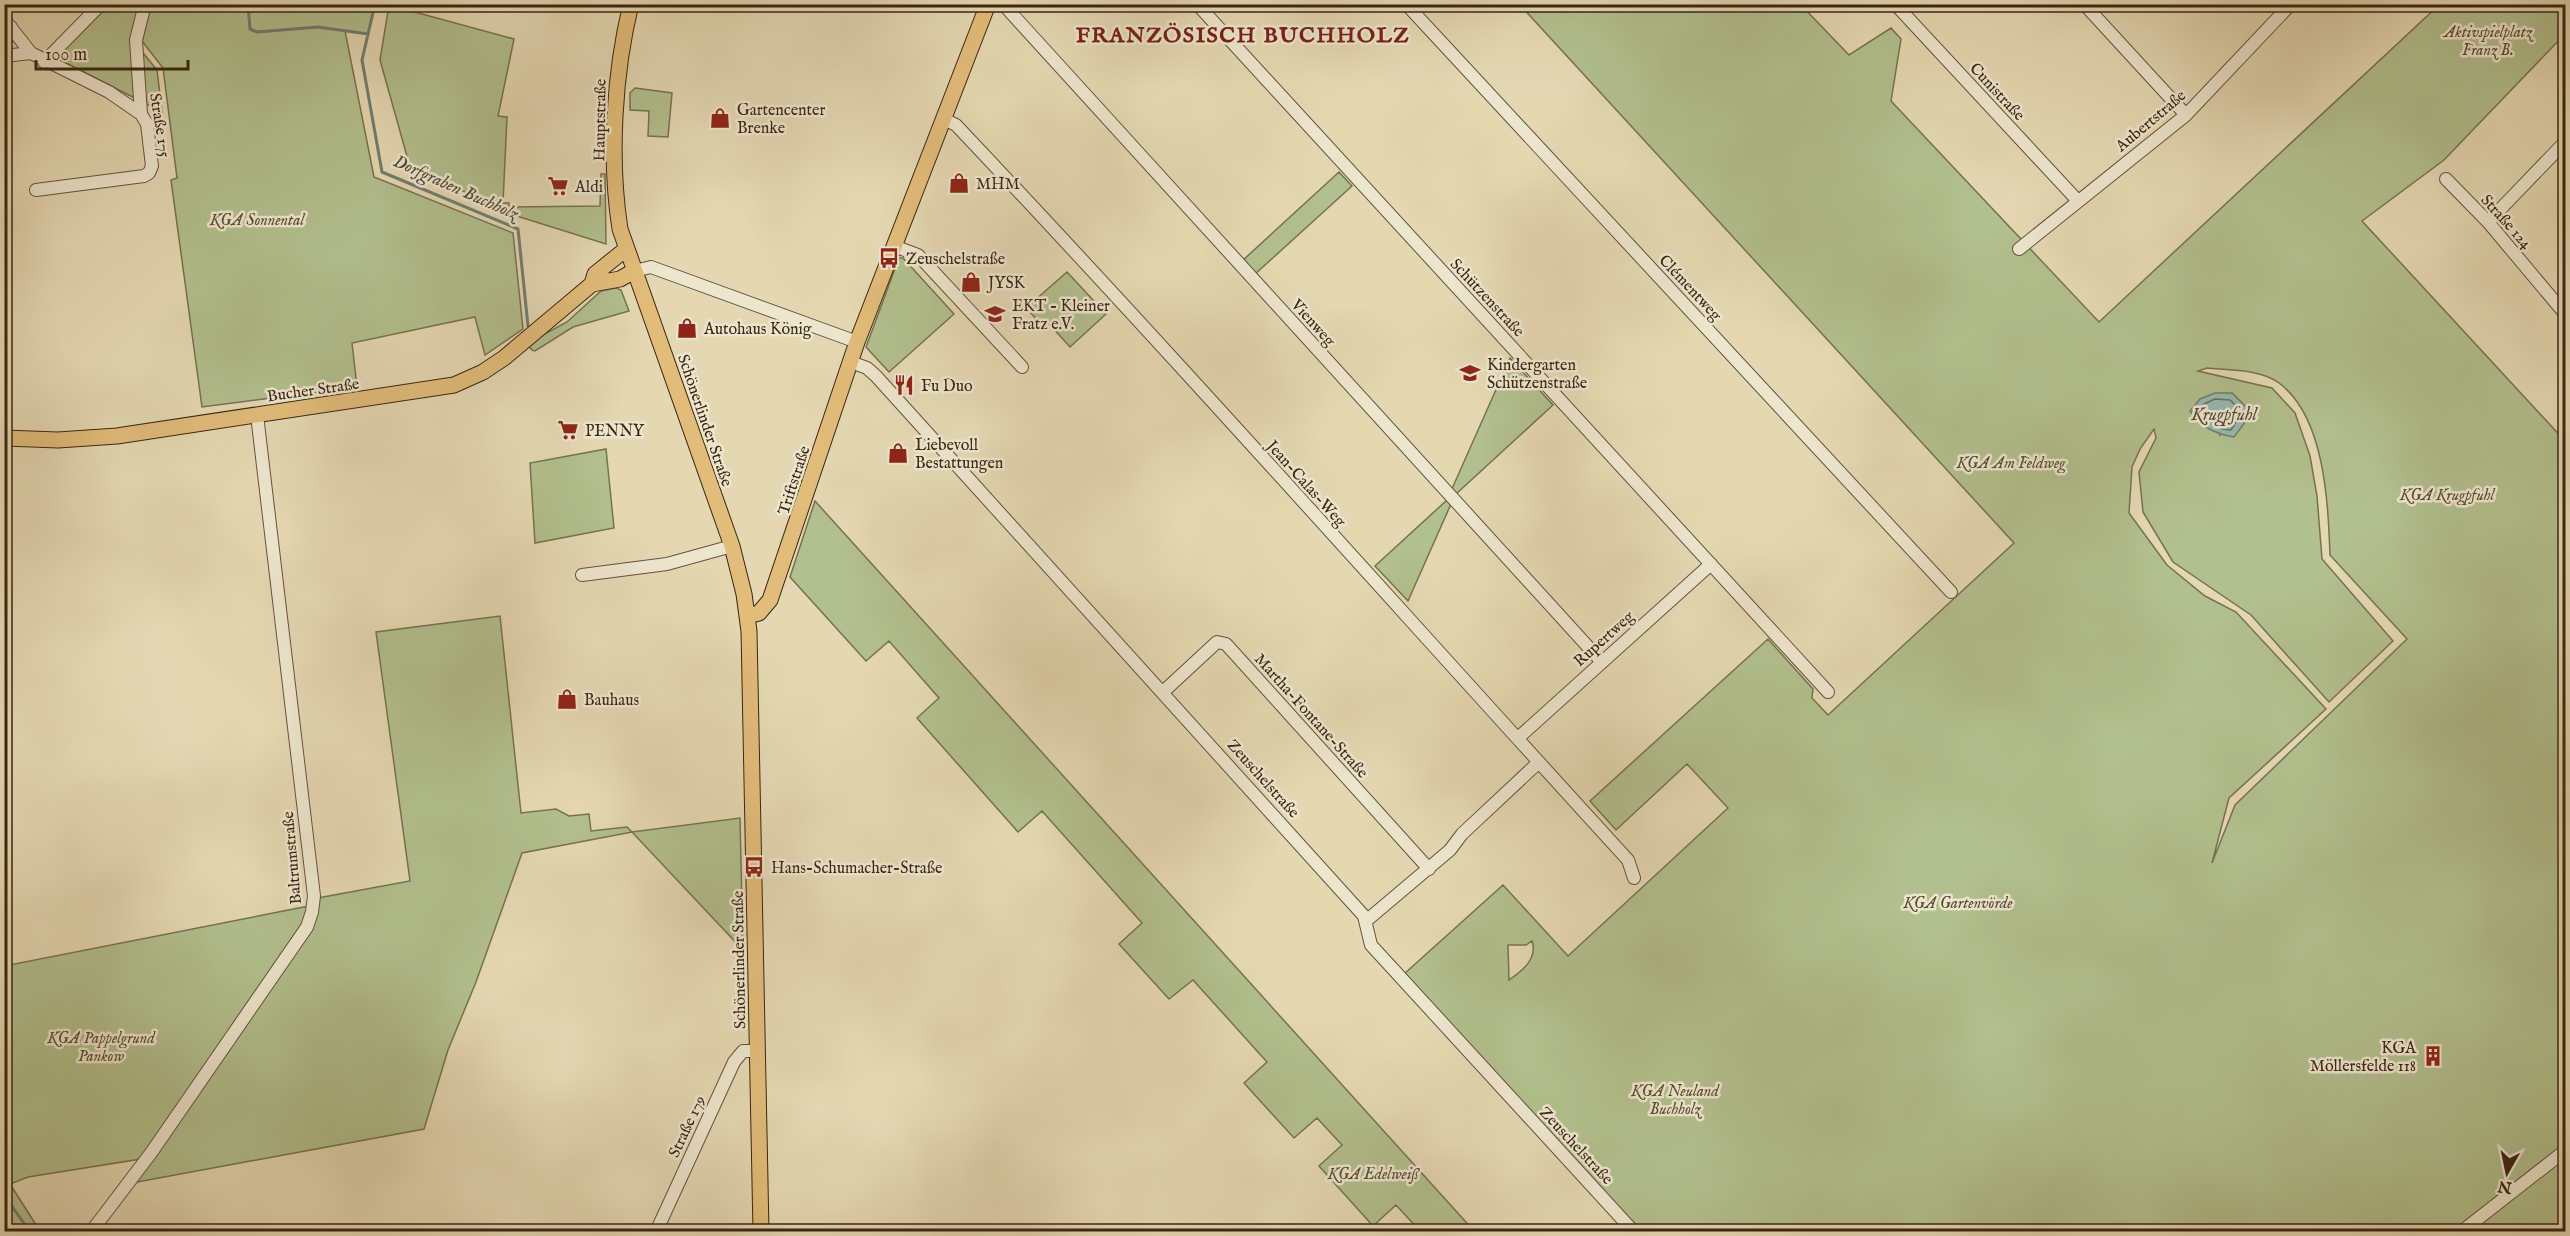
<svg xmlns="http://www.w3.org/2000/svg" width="2570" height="1236" viewBox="0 0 2570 1236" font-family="'IM FELL English',serif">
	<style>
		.green { fill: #b2bf8e; stroke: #767250; stroke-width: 1.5; fill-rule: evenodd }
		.water { fill: #95b9b0; stroke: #717e71; stroke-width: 1.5 }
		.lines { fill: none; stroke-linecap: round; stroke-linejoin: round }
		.shore { stroke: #686f61; stroke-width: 1.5 }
		.stream { stroke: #717e71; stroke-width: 3 }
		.minor-casing { stroke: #65523a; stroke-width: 14 }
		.major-casing { stroke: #3b2512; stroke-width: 17 }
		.minor { stroke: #ede6ce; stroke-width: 12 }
		.major { stroke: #e2bc7a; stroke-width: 15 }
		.labels { text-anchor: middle; stroke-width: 5; stroke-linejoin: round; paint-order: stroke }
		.park-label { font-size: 16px; font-style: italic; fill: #594c31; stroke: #ede6ce }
		.street-label { font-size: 16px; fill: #3b2512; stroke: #ede6ce }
		.poi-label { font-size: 16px; fill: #3b2512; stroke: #ede6ce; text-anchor: start }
		.water-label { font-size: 18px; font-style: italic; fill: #524a3a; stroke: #ede6ce }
		.district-label { font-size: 22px; font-weight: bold; letter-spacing: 1.5px; fill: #7a1f14; stroke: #ede6ce }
	</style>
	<rect width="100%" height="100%" fill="#e4d8b3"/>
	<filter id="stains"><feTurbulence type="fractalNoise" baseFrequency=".00333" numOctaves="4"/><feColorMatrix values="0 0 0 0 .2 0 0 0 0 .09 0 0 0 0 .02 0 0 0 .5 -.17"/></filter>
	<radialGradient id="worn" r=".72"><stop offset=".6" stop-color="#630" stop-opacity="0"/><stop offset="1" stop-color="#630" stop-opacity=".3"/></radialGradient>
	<path class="green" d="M107,5h36l-8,38 22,27 5,42 -94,-48 -18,-4z
		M151,5h224l-7,29 -23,-3 29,146 139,56 10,96 -38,26 -10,-38 -123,26 5,44 -155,20 -31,-227 6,-2 -14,-110 -21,-27z
		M389,5l125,34 -16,77 9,1 -4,86h6v4l91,-1 1,-32h4l1,70 -86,-27 -110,-50 -30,-107z
		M1520,5h281l48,50 42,-27 10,11 -10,62 208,221 340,-317h126v29l-121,126 -82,61 203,220v790h-927l-234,-257 99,-89 65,71 160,-148 -41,-44 -71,66 -26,-29 178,-162 45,50 -1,9 16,17 186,-172zM2207,368c22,2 54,1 72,15 46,34 49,120 51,172l77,84 -172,166 -23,58 17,-65 97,-89 -90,-97 -31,-16 -38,-31 -38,-52 3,-46 8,-18 14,-20 2,9 -17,34 4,40 30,50 78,53 78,87 64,-61 -71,-82 -5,-63 -7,-40 -15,-43 -23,-25 -74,-17zM2232,393l20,20 -32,22zM1532,941c6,18 -10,30 -23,39l-1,-35h18z
		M635,88l37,5 -4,44 -20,-1 1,-25 -19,-1v-17z
		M1339,172l13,14 -98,89 -12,-14z
		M899,258h4l51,56 -65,58 -23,-25z
		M1067,272l39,42 -36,33 -18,-20 -11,-3 -15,-16z
		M616,288l5,2 8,21 -56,16 -38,24 -3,-1 -3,-4 12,-10 26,-14 34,-31z
		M1510,358l43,47 -98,90 -4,-4z
		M606,449l8,79 -79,15 -5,-80z
		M1447,500l4,4 -43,97 -33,-35z
		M815,501l659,730h-54l-24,-26 -23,21 -54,-60 23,-21 -25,-27 -23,20 -50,-55 23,-21 -74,-82 -24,19 -50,-55 23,-21 -100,-112 -24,21 -101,-114 22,-20 -50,-57 -23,20 -76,-84z
		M500,616l21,197 35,-4 13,7 20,-2 2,17 36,-4 5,5 108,-14 3,132 -111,-118 -110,21 -46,129 -28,68 -24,79 -292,54 93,-132 93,-153 92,-17 -34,-249z
		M309,906l-2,10 -166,243 -113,18 -18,7 30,47h-26l-9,-12 -1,-253z"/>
	<path class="water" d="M2215,393h17l20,20 -18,24c-18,-3 -34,-10 -44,-26l10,-12z"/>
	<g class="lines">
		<path class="shore" d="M2215,399l15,1 12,12 -11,18 -9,-1 -24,-16 6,-9z"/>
		<path class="stream" d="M248,4l2,25 7,3 61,-5 50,7
			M375,4l-13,56 20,112 136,57 10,97
			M4,1195l26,37"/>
		<g class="minor-casing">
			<path id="minor" d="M1003,4l598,657
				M1197,4l631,688
				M1406,4l545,588
				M1895,4l183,197
				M2084,4l102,111
				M4,19l27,34 78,39 32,22
				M4,45l7,-18
				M4,56l27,-3
				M44,62l57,-58
				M944,119l12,6c228,241 448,490 672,735l6,18
				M2446,179l42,43 78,93
				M36,190l108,-14 5,-3 3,-7 -5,-42 -6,-10 -5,-74 9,-36
				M2488,222l78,-81
				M894,246l24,9 104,112
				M2019,249l167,-134 105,-111
				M634,271l17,-4 206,75
				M851,362l16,6 9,8 488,540 7,29 263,287
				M582,575l85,-11 65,-18
				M1163,692l54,-50 9,2 203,225
				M1518,738l193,-174
				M1366,921l84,-71 12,-16 77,-72
				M91,1232l60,-79 156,-226 5,-15 2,-16 -57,-481
				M656,1232l78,-170 9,-11h15
				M2461,1232l105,-82"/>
		</g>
		<g class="major-casing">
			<path id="major" d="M631,4c-17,69 -22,154 -11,225l112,317 12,48 5,37 12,601
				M592,284l3,-10 31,-25
				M4,438l54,2 59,-4 337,-51 29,-13 21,-14 88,-74 28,-5 14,-8
				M747,616l12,-3 11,-13 87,-258 131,-338"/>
		</g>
		<use href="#minor" class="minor"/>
		<use href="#major" class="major"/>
	</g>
	<defs>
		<g id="shop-bare" transform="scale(1.62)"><path d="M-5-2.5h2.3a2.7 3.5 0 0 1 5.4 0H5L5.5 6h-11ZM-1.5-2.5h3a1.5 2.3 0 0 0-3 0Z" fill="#8f2418" stroke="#ede6ce" stroke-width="2.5" paint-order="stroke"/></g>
		<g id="supermarket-bare" transform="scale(1.62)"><path d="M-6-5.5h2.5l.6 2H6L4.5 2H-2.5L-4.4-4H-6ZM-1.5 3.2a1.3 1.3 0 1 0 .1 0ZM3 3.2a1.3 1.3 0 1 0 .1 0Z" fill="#8f2418" stroke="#ede6ce" stroke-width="2.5" paint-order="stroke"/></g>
		<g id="bus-bare" transform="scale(1.62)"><path d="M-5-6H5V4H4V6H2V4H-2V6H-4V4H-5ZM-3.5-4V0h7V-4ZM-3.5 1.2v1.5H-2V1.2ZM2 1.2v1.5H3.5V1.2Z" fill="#8f2418" stroke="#ede6ce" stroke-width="2.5" paint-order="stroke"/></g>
		<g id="school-bare" transform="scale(1.62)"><path d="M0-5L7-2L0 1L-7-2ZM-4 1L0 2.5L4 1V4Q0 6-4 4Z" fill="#8f2418" stroke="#ede6ce" stroke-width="2.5" paint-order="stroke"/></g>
		<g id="restaurant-bare" transform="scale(1.62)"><path d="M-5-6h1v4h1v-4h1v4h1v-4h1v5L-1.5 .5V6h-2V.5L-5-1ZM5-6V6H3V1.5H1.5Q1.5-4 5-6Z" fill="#8f2418" stroke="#ede6ce" stroke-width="2.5" paint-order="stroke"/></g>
		<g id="building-bare" transform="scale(1.62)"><path d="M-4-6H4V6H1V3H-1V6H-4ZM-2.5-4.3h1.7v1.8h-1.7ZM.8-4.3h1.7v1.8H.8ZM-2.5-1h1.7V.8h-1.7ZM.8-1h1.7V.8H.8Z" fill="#8f2418" stroke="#ede6ce" stroke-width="2.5" paint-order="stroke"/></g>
	</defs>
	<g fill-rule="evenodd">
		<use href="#shop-bare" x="720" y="118"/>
		<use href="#shop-bare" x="959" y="183"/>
		<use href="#supermarket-bare" x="558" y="186"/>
		<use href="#bus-bare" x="889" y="258"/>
		<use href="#shop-bare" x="971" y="282"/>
		<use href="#school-bare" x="995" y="314"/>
		<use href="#shop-bare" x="687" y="328"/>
		<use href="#school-bare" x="1470" y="373"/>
		<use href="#restaurant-bare" x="904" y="385"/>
		<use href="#supermarket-bare" x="568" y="430"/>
		<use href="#shop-bare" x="898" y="453"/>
		<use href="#shop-bare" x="567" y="699"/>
		<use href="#bus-bare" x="754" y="867"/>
		<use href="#building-bare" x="2433" y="1056"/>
	</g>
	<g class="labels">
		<g class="park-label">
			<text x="2488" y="37">Aktivspielplatz<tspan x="2488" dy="18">Franz B.</tspan></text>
			<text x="257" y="225">KGA Sonnental</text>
			<text x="2011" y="468">KGA Am Feldweg</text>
			<text x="2447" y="500">KGA Krugpfuhl</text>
			<text x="1958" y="908">KGA Gartenvörde</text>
			<text x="101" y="1043">KGA Pappelgrund<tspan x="101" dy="18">Pankow</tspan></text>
			<text x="1675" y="1096">KGA Neuland<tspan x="1675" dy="18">Buchholz</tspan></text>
			<text x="1373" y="1179">KGA Edelweiß</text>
		</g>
		<g class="street-label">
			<text transform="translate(1998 91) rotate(47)" y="6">Cunistraße</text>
			<text transform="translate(599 120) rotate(-89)" y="6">Hauptstraße</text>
			<text transform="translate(2150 120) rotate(-40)" y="6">Aubertstraße</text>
			<text transform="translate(161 125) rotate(81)" y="6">Straße 175</text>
			<text transform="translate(2507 221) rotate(48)" y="6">Straße 124</text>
			<text transform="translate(1691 287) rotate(47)" y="6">Clémentweg</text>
			<text transform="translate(1488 297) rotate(47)" y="6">Schützenstraße</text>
			<text transform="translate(1314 322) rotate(48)" y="6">Vienweg</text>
			<text transform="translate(313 389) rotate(-8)" y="6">Bucher Straße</text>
			<text transform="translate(706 420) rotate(71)" y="6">Schönerlinder Straße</text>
			<text transform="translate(793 480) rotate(-72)" y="6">Triftstraße</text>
			<text transform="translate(1307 483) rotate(48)" y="6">Jean-Calas-Weg</text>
			<text transform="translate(1603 638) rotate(-42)" y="6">Rupertweg</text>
			<text transform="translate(1312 715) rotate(48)" y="6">Martha-Fontane-Straße</text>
			<text transform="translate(1264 778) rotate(48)" y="6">Zeuschelstraße</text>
			<text transform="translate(291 858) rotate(-95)" y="6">Baltrumstraße</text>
			<text transform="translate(738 960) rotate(-91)" y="6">Schönerlinder Straße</text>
			<text transform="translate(686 1126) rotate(-65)" y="6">Straße 179</text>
			<text transform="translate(1577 1145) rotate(47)" y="6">Zeuschelstraße</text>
		</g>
		<g class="poi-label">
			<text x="737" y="115">Gartencenter<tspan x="737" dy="18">Brenke</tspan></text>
			<text x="976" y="189">MHM</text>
			<text x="575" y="192">Aldi</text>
			<text x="906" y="264">Zeuschelstraße</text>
			<text x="988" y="288">JYSK</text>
			<text x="1012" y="311">EKT - Kleiner<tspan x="1012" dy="18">Fratz e.V.</tspan></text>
			<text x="704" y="334">Autohaus König</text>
			<text x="1487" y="370">Kindergarten<tspan x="1487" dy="18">Schützenstraße</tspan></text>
			<text x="921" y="391">Fu Duo</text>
			<text x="585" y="436">PENNY</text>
			<text x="915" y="450">Liebevoll<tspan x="915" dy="18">Bestattungen</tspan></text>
			<text x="584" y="705">Bauhaus</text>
			<text x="771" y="873">Hans-Schumacher-Straße</text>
			<text x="2416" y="1053" text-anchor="end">KGA<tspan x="2416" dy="18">Möllersfelde 118</tspan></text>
		</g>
		<g class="water-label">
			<text transform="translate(456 187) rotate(24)" y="6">Dorfgraben Buchholz</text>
			<text x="2224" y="420">Krugpfuhl</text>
		</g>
		<g class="district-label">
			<text x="1243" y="42">FRANZÖSISCH BUCHHOLZ</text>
		</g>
	</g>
	<rect width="2570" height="1236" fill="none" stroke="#e4d8b3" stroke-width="24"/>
	<rect x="6" y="6" width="2558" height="1224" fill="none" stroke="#3b2512" stroke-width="3"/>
	<rect x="12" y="12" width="2546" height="1212" fill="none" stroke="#3b2512" stroke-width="1.5"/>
	<g transform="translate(2507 1173) rotate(189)" stroke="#ede6ce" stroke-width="4.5" paint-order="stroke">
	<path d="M0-4.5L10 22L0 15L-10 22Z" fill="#3b2512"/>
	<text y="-9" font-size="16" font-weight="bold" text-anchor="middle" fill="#3b2512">N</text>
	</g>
	<path d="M36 60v9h152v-9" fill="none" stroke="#3b2512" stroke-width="3"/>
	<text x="45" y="60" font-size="18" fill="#3b2512" stroke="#ede6ce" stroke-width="4.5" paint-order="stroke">100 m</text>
	<rect width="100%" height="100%" filter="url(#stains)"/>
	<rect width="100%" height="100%" fill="url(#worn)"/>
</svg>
